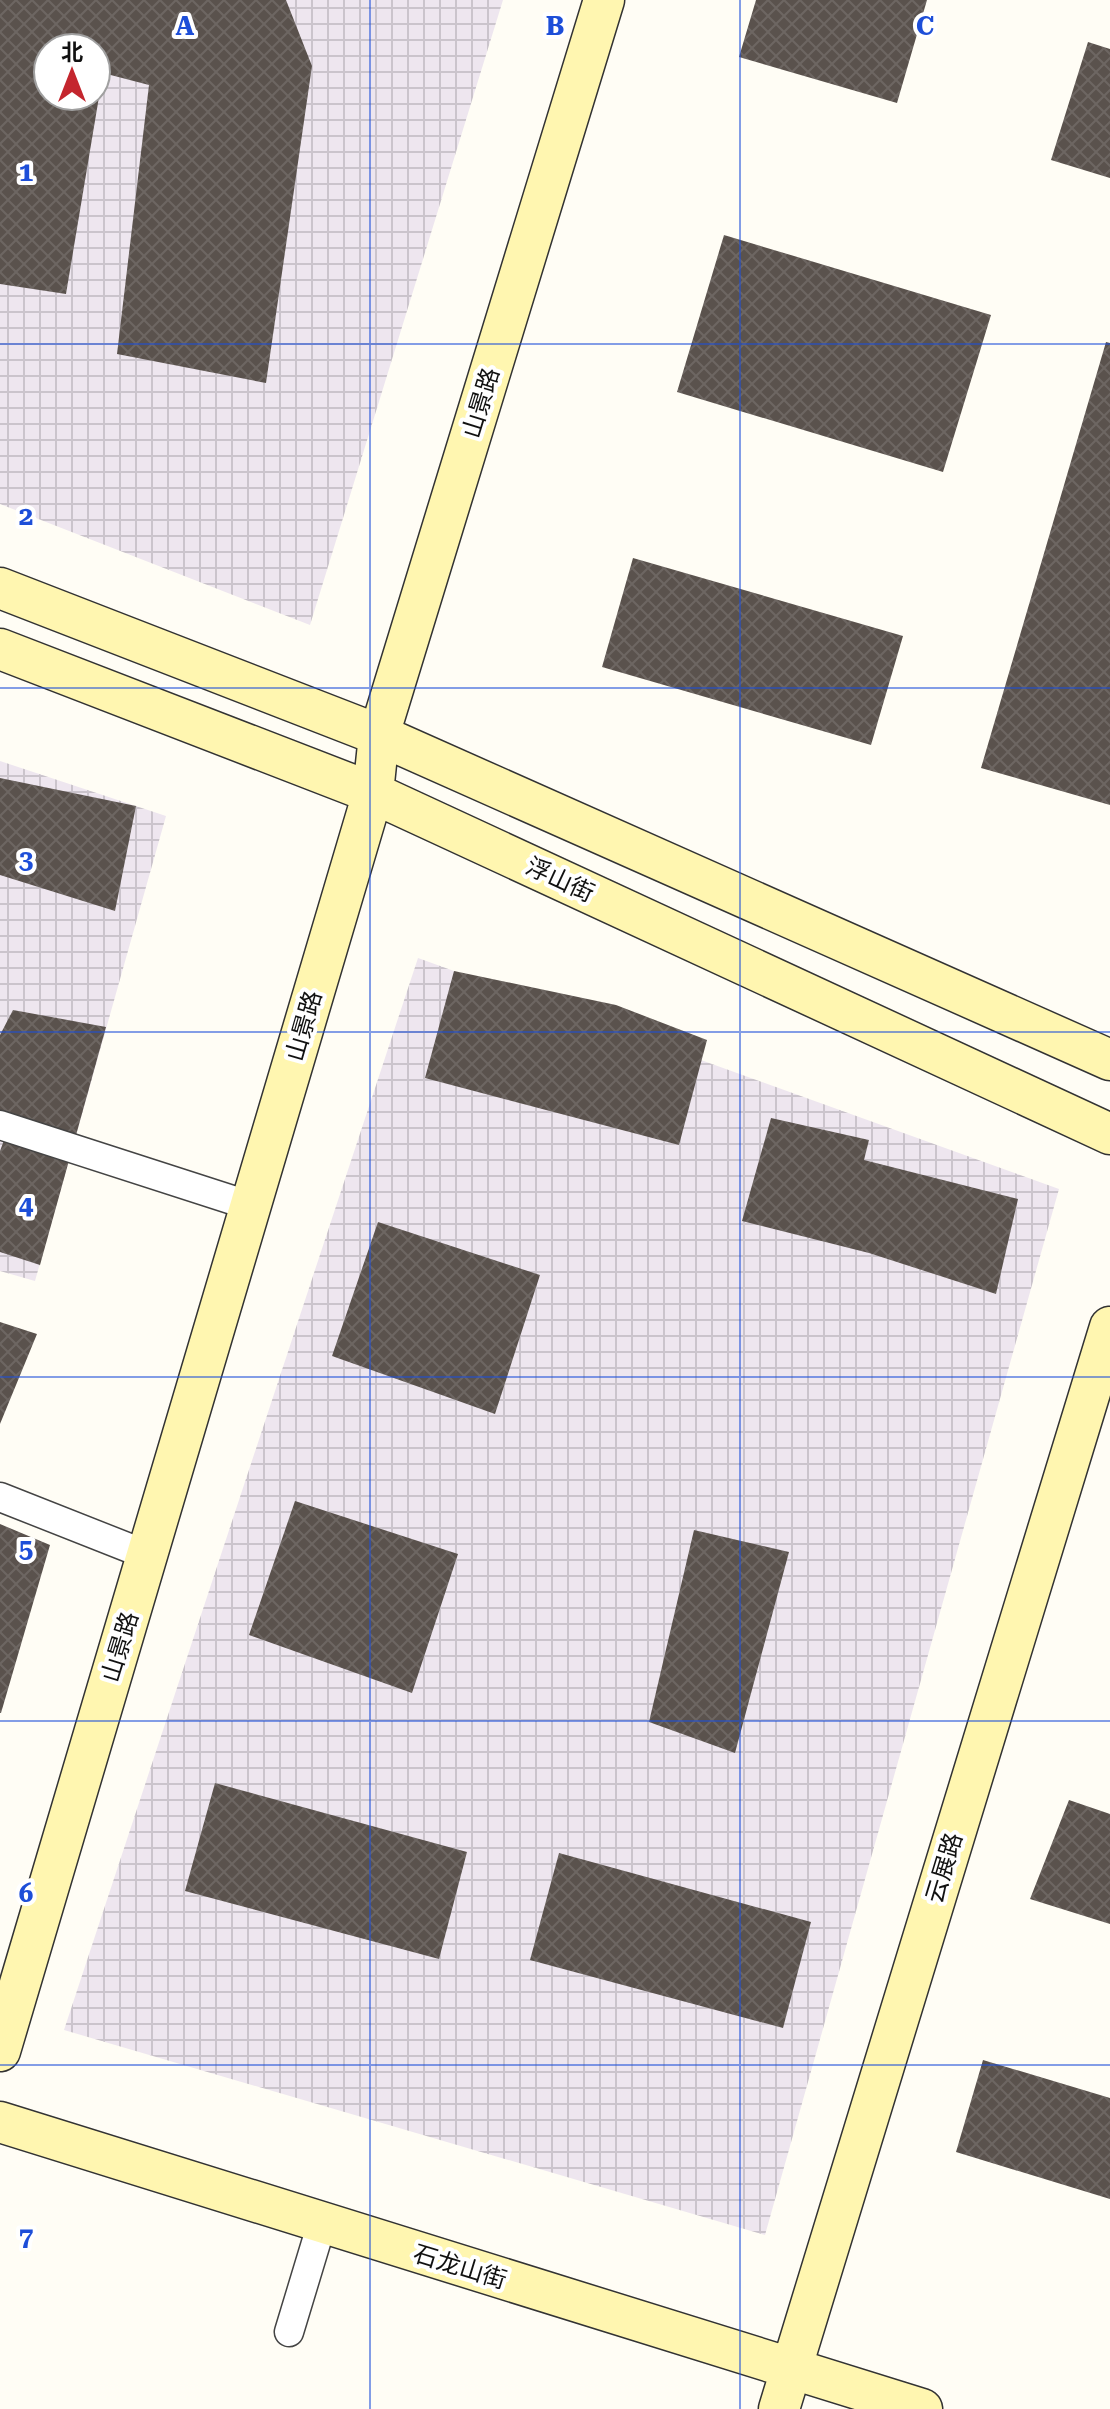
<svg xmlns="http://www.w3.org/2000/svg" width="1110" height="2409" viewBox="0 0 1110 2409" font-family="'Roboto Serif','Noto Sans SC',serif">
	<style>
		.industrial { fill: url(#industrial-grid); fill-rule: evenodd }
		.building { fill: url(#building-cross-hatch); fill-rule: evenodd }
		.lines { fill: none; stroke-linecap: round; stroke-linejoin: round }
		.street-casing { stroke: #444; stroke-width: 31 }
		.secondary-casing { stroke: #333; stroke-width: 43 }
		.street { stroke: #fff; stroke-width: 28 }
		.secondary { stroke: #fff6b0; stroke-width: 40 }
		.grid { fill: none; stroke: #1d4ed8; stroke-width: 2; stroke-opacity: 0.55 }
		.labels { text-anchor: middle; stroke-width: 8; stroke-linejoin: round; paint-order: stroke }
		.street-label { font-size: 24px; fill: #111; stroke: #fff }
		.grid-label { font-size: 26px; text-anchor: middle; font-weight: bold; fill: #1d4ed8; stroke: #fff; stroke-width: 8; stroke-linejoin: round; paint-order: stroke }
	</style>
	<defs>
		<pattern id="industrial-grid" width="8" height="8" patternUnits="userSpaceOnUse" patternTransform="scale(2)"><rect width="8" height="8" fill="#eee6ef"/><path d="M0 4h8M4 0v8" fill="none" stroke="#cbc4cc"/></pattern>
		<pattern id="building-cross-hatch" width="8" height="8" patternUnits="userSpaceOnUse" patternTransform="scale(2)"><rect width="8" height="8" fill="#5a524d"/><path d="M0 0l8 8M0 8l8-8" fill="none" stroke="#6d6662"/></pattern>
	</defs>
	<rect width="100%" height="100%" fill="#fffdf5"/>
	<path class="industrial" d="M0,0h503l-193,625 -310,-121zM48,48h48v48h-48z
		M0,761l166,55 -131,465 -35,-10z
		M418,958l641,231 -294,1046 -701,-205z"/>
	<path class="building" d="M0,0h286l26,66 -46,317 -149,-29 32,-269 -46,-12 -37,221 -66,-10zM48,48h48v48h-48z
		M756,0h171l-30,103 -158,-46z
		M1088,42l22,7v129l-59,-18z
		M724,235l267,80 -48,157 -266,-80z
		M1106,342l4,1v462l-129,-37z
		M633,558l270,78 -32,109 -269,-78z
		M0,778l136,28 -21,105 -115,-36z
		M454,971l162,34 91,35 -28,105 -254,-67z
		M13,1010l93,17 -66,238 -40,-13v-101l10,-27 -10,-4v-85z
		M771,1118l98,22 -5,20 154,39 -22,95 -127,-41 -127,-32z
		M378,1222l162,53 -45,139 -163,-58z
		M0,1322l37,12 -37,90z
		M295,1501l163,53 -46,139 -163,-58z
		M0,1524l50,21 -49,168h-1z
		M694,1530l95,22 -54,201 -86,-31z
		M215,1783l252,69 -28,107 -254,-68z
		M1069,1800l41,14v110l-80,-25z
		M559,1853l252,69 -28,106 -253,-68z
		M983,2060l127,38v101l-154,-47z"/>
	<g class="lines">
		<g class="street-casing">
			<path id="street" d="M0,1125l251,81
				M0,1497l147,58
				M289,2332l33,-109"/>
		</g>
		<g class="secondary-casing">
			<path id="secondary" d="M0,588l379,147 731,325
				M0,649l373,144 737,341
				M0,2051l373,-1258 6,-58 225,-735
				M0,2122l922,287
				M779,2409l331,-1082"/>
		</g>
		<use href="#street" class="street"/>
		<use href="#secondary" class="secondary"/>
	</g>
	<path class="grid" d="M370,0v2409M740,0v2409M0,344h1110M0,688h1110M0,1032h1110M0,1377h1110M0,1721h1110M0,2065h1110"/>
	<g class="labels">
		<g class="street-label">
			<text transform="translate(481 403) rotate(-73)" y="8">山景路</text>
			<text transform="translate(560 880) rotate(25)" y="8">浮山街</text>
			<text transform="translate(304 1026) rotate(-74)" y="8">山景路</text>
			<text transform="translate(120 1647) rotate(-73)" y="8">山景路</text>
			<text transform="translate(944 1868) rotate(-73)" y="8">云展路</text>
			<text transform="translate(460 2267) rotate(17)" y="8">石龙山街</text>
		</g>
	</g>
	<g class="grid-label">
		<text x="185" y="35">A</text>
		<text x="555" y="35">B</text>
		<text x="925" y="35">C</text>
		<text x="26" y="181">1</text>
		<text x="26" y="525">2</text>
		<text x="26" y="869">3</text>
		<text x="26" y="1214">4</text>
		<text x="26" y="1558">5</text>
		<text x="26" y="1902">6</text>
		<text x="26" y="2246">7</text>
	</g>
	<g transform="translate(72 72)"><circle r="38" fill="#ffffff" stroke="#a0a0a0" stroke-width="2"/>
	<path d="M0-6L14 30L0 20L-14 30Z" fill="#c4262e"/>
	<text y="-12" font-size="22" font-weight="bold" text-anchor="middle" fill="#111111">北</text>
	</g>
</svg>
